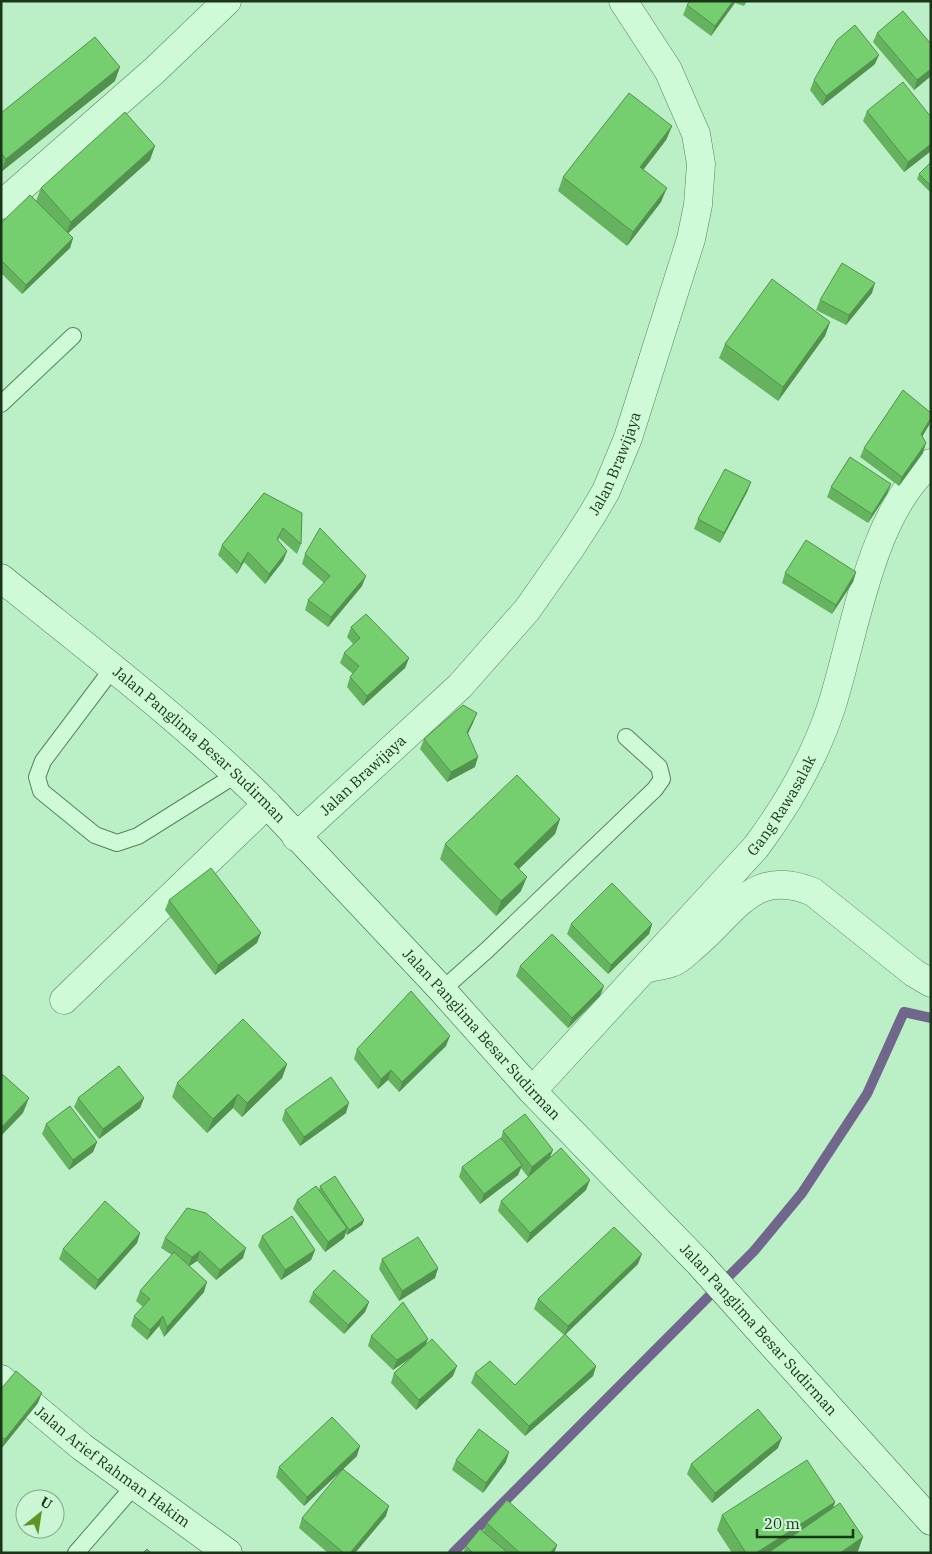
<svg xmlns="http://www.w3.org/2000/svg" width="932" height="1554" viewBox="0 0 932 1554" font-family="'IBM Plex Serif',serif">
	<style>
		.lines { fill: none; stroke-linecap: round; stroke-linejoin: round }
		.stream { stroke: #71678d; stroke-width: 10 }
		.lane-casing { stroke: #558657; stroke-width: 18 }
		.street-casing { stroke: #558657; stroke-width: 29 }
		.secondary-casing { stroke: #386839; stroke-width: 29 }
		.lane { stroke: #cefad8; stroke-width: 16 }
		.street { stroke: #cefad8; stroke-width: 28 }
		.secondary { stroke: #cefad8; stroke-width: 28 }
		.wall { fill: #65b25f }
		.shaded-wall { fill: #53914e }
		.building { fill: #76cf6f; stroke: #53914e }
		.labels { text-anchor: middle; stroke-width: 4.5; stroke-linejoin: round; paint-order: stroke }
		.street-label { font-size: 15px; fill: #1a351a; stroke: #cbf6d5 }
	</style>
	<rect width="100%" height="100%" fill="#bbefc6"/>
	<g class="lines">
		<path class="stream" d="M453,1553l301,-302 48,-58 65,-99 37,-82 27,6"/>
		<g class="lane-casing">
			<path id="lane" d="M1,404l72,-68
				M113,668l-70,93 -6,16 4,14 54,44 22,8 21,-7 99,-62
				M442,990l45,-40 168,-161 7,-10 -3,-12 -33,-30
				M76,1553l58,-67"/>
		</g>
		<g class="street-casing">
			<g id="street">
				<path d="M1,205l154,-135 72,-69"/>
				<path id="s1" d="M296,837l164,-151 67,-76 45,-64 20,-31 14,-24 22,-53 63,-199 7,-34 3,-41 -5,-30 -28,-64 -45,-69"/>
				<path d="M649,968c7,-2 15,-2 22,-5 8,-2 16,-11 22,-16 41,-33 59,-81 120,-55l101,81 17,10"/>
				<path d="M64,1000l203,-196"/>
				<path id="s2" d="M532,1091l224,-244c32,-43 58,-88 75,-139 24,-74 39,-194 100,-245"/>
			</g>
		</g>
		<g class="secondary-casing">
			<g id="secondary">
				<path id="s3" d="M1,578c90,73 184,144 266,226l175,186 90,101 167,172 232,258"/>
				<path id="s4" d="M1,1379l81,68 146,106"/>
			</g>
		</g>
		<use href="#lane" class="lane"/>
		<use href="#street" class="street"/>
		<use href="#secondary" class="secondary"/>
	</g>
	<path class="wall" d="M690,1h57l-3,5 -9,-3 -24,33 -28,-21 4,-10z
		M877,33l54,11v32l-17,14 -41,-48z
		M875,64l-53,42 -12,-16 4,-10z
		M115,81l-114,91v-59z
		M867,111l64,6v34l-27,21 -41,-51z
		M672,126l-6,14 -23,30 18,32 -34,44 -69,-55 5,-14z
		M150,160l-82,73 5,5 -3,10 -48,46 -21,-21v-50l35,-22 5,-13z
		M931,162v31l-14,-14 2,-5z
		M872,293l-26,32 -30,-15 4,-10z
		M830,322l-5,14 -47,65 -59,-43 6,-14z
		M929,425l-7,11 1,17 -24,33 -39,-29 4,-9z
		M751,482l-4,10 -27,51 -26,-14 4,-10z
		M891,484l-4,10 -19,29 -41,-26 4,-10z
		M264,493l37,51 -4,10 -18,-16 -1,3 9,10 -4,10 -18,23 -21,-22 -7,12 -19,-19 4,-10z
		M305,554l57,32 -34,41 -23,-17 3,-10 16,-17 -22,-19z
		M856,572l-3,10 -21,32 -50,-31 3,-10z
		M351,627l58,31 -4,10 -42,38 -16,-19 3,-10 3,-3 -13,-11 4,-10 9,-9 -6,-7z
		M473,723l-5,11 7,33 -28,15 -27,-33 4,-10z
		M560,819l-5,15 -36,35 2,22 -25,25 -56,-57 5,-15z
		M169,900l88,43 -42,32 -50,-65z
		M571,924h81l-3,10 -41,40 -41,-40z
		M520,966l80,30 -32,32 -52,-52z
		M446,1046l-47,46 -11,-12 -10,9 -24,-30 3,-10z
		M287,1064l-5,14 -40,39 -9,-9 -26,25 -35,-36 5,-14z
		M78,1098h66l-4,10 -41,31 -25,-32z
		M285,1110l61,3 -46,33 -18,-26z
		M46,1124l51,18 -4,10 -24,18 -27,-36z
		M503,1131l48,26 35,33 -59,53 -29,-32 3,-10 27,-24 -7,-9 -3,7 -38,29 -21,-27 3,-10 39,-28z
		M320,1186l44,34 -2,5 -15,10 -1,-2 -2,5 -19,14 -32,-43 4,-9 22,-10z
		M140,1233l-3,10 -42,47 -36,-31 4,-10z
		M262,1236l53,14 -4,10 -30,20 -23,-34z
		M165,1238l78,20 -27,22 -19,-19 -8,5 15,26 -40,45 -5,-11 -12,14 -16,-14 3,-10 9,-9 -7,-6 4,-10 32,-36 -11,-7z
		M382,1259l56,9 -3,10 -36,23 -20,-32z
		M638,1264l-73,70 31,32 -3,10 -68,60 -54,-53 4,-10 40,12 49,-50 -30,-26 4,-10z
		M313,1292l56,10 -4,10 -21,22 -35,-32z
		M371,1336l55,9 27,31 -37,34 -25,-27 3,-10 19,-17 -20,14 -25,-24z
		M1,1389l37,14 -37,46z
		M778,1448l-66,55 -25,-29 4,-10z
		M357,1456l-53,50 -28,-29 3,-10z
		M456,1460l50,2 -23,31 -31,-23z
		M835,1502l-2,6 30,29 -5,14 -3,2h-123l-15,-23 5,-15z
		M386,1516l-31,37h-27l-29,-25 3,-10z
		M487,1523l70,22 -3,8h-91l3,-7 17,-14z"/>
	<path class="shaded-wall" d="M733,1h3l-25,35 4,-10z
		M879,55l-4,9 -53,42 4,-10z
		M120,67l-5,14 -114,91 5,-13z
		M931,69v7l-17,14 3,-10z
		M672,126l-6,14 -32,42 6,-15z
		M931,144v7l-27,21 4,-10z
		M155,146l-5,14 -85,76 6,-14z
		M667,188l-6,14 -34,44 6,-14z
		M73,238l-3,10 -48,46 4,-9z
		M875,283l-3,10 -26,32 3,-10z
		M830,322l-5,14 -47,65 5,-14z
		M931,418l-2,7 -11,19 3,-10z
		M926,443l-3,10 -24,33 3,-9z
		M751,482l-4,10 -27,51 4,-10z
		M891,484l-4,10 -19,29 4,-9z
		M287,551l-4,10 -18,23 4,-10z
		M248,552l-4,10 -7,12 4,-10z
		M856,572l-3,10 -21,32 4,-9z
		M366,576l-4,10 -34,41 3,-10z
		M409,658l-4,10 -42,38 4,-10z
		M477,713l-4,10 -10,19 4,-10z
		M478,757l-3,10 -28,15 4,-10z
		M560,819l-5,15 -46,44 5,-14z
		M527,877l-6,14 -25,25 5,-15z
		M652,924l-3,10 -41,40 3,-9z
		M261,933l-4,10 -42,32 3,-10z
		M604,986l-4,10 -32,32 4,-10z
		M450,1036l-4,10 -47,46 3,-10z
		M287,1064l-5,14 -40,39 5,-14z
		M391,1070l-3,10 -10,9 3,-10z
		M238,1094l-5,14 -26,25 6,-14z
		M29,1098l-6,15 -22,23v-8z
		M144,1098l-4,10 -41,31 4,-10z
		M349,1103l-3,10 -46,33 4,-9z
		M97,1142l-4,10 -24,18 4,-10z
		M553,1150l-4,10 -21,17 4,-10z
		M522,1165l-4,10 -38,29 4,-10z
		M590,1180l-4,10 -59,53 3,-10z
		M364,1220l-2,5 -15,10 2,-5z
		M347,1228l-3,10 -19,14 3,-10z
		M140,1233l-3,10 -42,47 3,-10z
		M246,1248l-3,10 -27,22 4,-10z
		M315,1250l-4,10 -30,20 4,-10z
		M200,1251l-3,10 -9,6 4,-10z
		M642,1254l-4,10 -74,72 4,-10z
		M438,1268l-3,10 -36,23 3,-10z
		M207,1282l-3,10 -40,45 3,-10z
		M369,1302l-4,10 -21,22 4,-9z
		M163,1316l-4,10 -12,14 3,-10z
		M428,1339l-4,10 -31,21 4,-10z
		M457,1366l-4,10 -37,34 3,-10z
		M596,1366l-3,10 -68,60 4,-10z
		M42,1393l-4,10 -37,46 4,-10z
		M782,1438l-4,10 -66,55 3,-10z
		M360,1446l-3,10 -53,50 3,-9z
		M509,1452l-3,10 -23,31 3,-10z
		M835,1502l-5,14 -57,37h-17z
		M389,1506l-3,10 -31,37h-5z
		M863,1537l-5,14 -3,2h-15z
		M557,1545l-3,8h-4z"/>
	<path class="building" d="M690,1h43l-18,25 -28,-21z
		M903,11l28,33v25l-14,11 -40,-47z
		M855,25l24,30 -53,41 -12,-16 23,-40z
		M95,37l25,30 -114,92 -5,-6v-40z
		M903,82l28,35v27l-23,18 -41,-51z
		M629,93l43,33 -32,41 27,21 -34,44 -70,-55z
		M125,112l30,34 -84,76 -30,-34z
		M931,162v24l-12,-12z
		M30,195l43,43 -47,47 -25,-25v-37z
		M842,263l33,20 -26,32 -29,-15z
		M772,279l58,43 -47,65 -58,-43z
		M903,390l28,23v5l-10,16 5,9 -24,34 -38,-29z
		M850,457l41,27 -19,30 -41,-27z
		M725,469l26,13 -27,51 -26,-14z
		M264,493l38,20 -1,31 -18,-16 -6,11 10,12 -18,23 -21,-22 -7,12 -19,-19z
		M320,528l46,48 -35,41 -23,-17 22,-24 -25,-22z
		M806,540l50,32 -20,33 -51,-32z
		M366,614l43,44 -42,38 -17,-19 9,-11 -15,-13 16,-15 -9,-11z
		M463,705l14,8 -10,19 11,25 -27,15 -27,-33z
		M517,775l43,44 -46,45 13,13 -26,24 -56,-57z
		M211,868l50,65 -43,32 -49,-65z
		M612,883l40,41 -41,41 -40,-41z
		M552,934l52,52 -32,32 -52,-52z
		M411,991l39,45 -48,46 -11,-12 -10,9 -24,-30z
		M243,1019l44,45 -40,39 -9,-9 -25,25 -36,-36z
		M119,1066l25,32 -41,31 -25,-31z
		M1,1073l28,25 -28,30z
		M331,1077l18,26 -45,34 -19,-27z
		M70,1106l27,36 -24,18 -27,-36z
		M525,1114l28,36 -21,17 -29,-36z
		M501,1138l21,27 -38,29 -22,-27z
		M561,1148l29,32 -60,53 -29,-32z
		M335,1176l29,44 -15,10 -29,-44z
		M316,1186l31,42 -19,14 -31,-42z
		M105,1201l35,32 -42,47 -35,-31z
		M187,1208l19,5 40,35 -26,22 -20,-19 -8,6 -27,-19z
		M292,1216l23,34 -30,20 -23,-34z
		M614,1227l28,27 -74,72 -30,-27z
		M418,1237l20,31 -36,23 -20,-32z
		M174,1252l33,30 -40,45 -4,-11 -13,14 -16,-14 16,-17 -10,-8z
		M334,1270l35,32 -21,23 -35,-33z
		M403,1302l25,37 -31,21 -26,-24z
		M565,1334l31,32 -67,60 -54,-53 15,-12 25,24z
		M432,1339l25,27 -38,34 -25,-27z
		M16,1371l26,22 -37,46 -4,-2v-48z
		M758,1409l24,29 -67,55 -24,-29z
		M332,1417l28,29 -53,51 -28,-30z
		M479,1429l30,23 -23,31 -30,-23z
		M807,1460l28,42 -79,51h-10l-24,-38z
		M343,1469l46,37 -39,47h-6l-42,-35z
		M507,1500l50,45 -7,8h-30l-33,-30z
		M840,1503l23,34 -23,16h-72z
		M480,1529l28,24h-35l-7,-7z
		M147,1549l4,4h-8z"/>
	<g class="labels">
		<g class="street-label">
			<text dy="5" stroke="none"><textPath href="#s1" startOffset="496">Jalan Brawijaya</textPath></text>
			<text dy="5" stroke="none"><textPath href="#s3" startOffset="259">Jalan Panglima Besar Sudirman</textPath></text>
			<text dy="5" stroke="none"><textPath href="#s1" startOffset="91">Jalan Brawijaya</textPath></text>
			<text dy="5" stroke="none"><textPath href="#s2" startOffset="380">Gang Rawasalak</textPath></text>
			<text dy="5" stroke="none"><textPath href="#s3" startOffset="664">Jalan Panglima Besar Sudirman</textPath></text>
			<text dy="5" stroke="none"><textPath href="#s3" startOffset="1069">Jalan Panglima Besar Sudirman</textPath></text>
			<text dy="5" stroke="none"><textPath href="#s4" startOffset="142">Jalan Arief Rahman Hakim</textPath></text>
		</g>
	</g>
	<rect width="932" height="1554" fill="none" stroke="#1a351a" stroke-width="5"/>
	<g transform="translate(40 1514) rotate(30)"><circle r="24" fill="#cbf6d5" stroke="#84a98a"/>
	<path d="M0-4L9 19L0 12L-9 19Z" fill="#5c9723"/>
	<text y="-8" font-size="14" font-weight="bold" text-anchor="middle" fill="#1a351a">U</text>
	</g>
	<path d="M757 1529v8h96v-8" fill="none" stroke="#1a351a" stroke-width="2.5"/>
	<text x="764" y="1529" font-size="15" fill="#1a351a" stroke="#cbf6d5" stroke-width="4" paint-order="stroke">20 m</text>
</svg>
